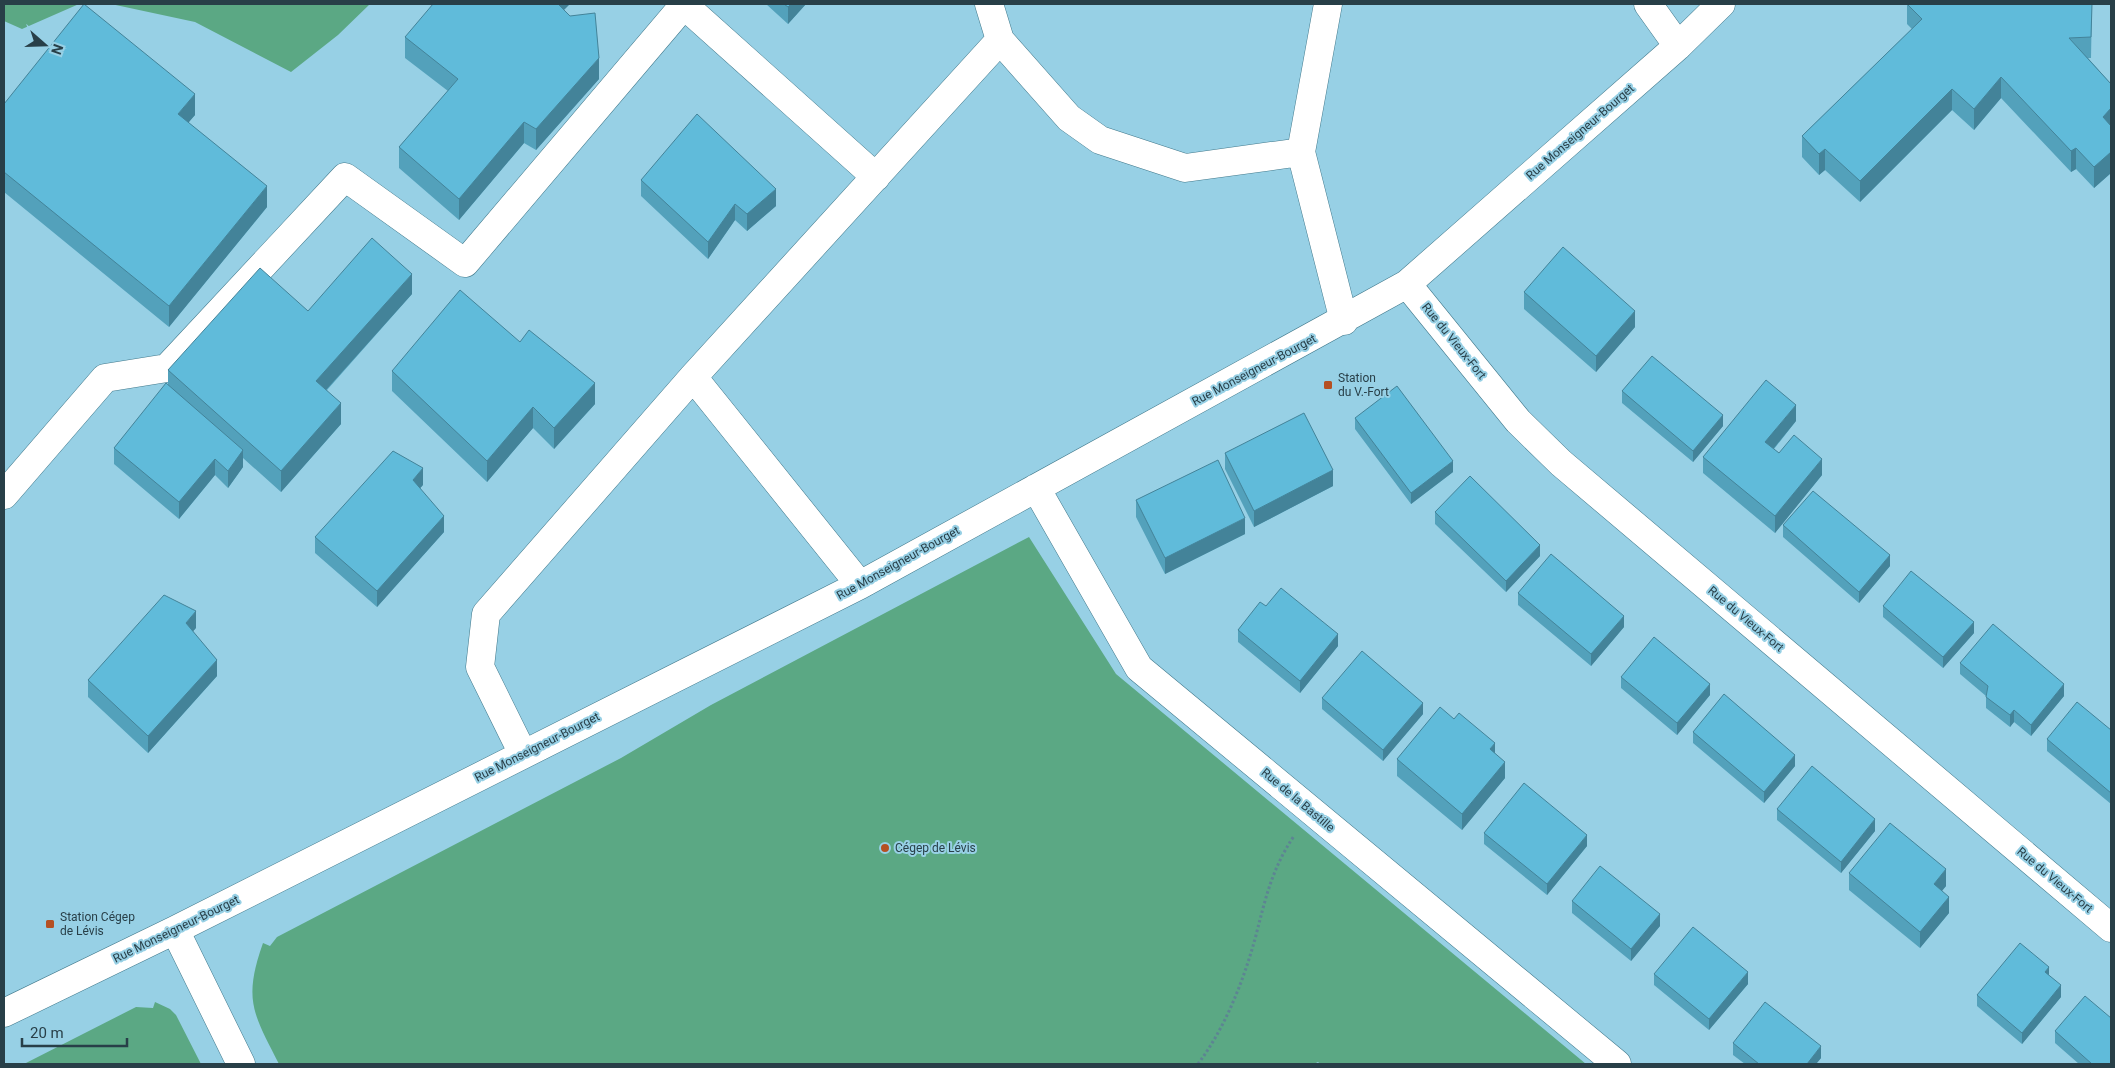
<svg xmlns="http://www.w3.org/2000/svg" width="2115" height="1068" viewBox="0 0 2115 1068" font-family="Roboto,sans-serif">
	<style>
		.green { fill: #5ba884 }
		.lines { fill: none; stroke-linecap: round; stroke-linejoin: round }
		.minor-casing { stroke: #41798c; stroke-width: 29 }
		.path { stroke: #5d8493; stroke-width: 3; stroke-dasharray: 2.5 2.5; stroke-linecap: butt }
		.minor { stroke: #fff; stroke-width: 28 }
		.wall { fill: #53a1bb }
		.shaded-wall { fill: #438399 }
		.building { fill: #60bbda; stroke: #438399 }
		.poi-dot { fill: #b55022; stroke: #97d0e5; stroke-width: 2 }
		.labels { text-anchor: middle; stroke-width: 4; stroke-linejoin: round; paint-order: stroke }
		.street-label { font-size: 12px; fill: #283f48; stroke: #97d0e5 }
		.poi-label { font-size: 12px; fill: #283f48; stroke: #97d0e5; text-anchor: start }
	</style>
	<rect width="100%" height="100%" fill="#97d0e5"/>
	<path class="green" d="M4,4h75l-57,25 -18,-8z
		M111,4h259l-32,31 -47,37 -96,-50z
		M1029,537l87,137 470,390h-266l-2,-2 -4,2h-1035c-26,-51 -36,-64 -16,-121l7,3 7,-9 344,-179 90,-53z
		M155,1002l15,7 6,6 25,49h-177l112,-57 17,1z"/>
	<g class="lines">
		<g class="minor-casing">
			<path id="minor" d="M989,4l11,36 69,78 31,22 85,28 116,-16
				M1328,4l-27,148 43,169
				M1648,4l30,42
				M1407,284l111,137 43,42 550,465
				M693,377l167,208
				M1036,488l103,180 478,396
				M4,495l101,-117 62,-10 178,-191 120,86 219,-258 192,172
				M523,754l-43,-87 6,-53 207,-237 307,-337
				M175,930l66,134
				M4,1013l171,-83 685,-345 547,-301 271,-238 43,-42"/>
		</g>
		<path class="path" d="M1198,1064c27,-36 45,-82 57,-125 10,-38 16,-69 39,-103"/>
		<use href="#minor" class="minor"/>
	</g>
	<path class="wall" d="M766,4h40l-18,20z
		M1907,4h185l-1,54h-3l23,26v89l-17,15 -18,-19 -5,3 -70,-74 -27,32 -22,-20 -92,92 -35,-32 -6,5 -17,-18v-21l110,-107 -5,-5z
		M564,10l35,69 -63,71 -12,-7 -65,77 -60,-52v-21l49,-56 -43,-33v-21z
		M4,104l191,11 -7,7 79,85 -98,120 -165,-135z
		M641,180l135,26 -29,25 -12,-11 -27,39 -67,-63z
		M1524,292l111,35 -39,45 -72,-63z
		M412,294l-85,96 14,34 -60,68 -38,-34v9l-15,21 -13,-13 -36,44 -65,-55v-16l54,-63v-15l140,-59z
		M520,342l75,62 -41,45 -21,-21 -46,54 -95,-91v-20z
		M1622,391l101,35 -30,36 -71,-59z
		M1355,418l98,54 -42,32 -56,-75z
		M1796,421l-22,28 5,4 43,22 -47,58 -72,-60v-16z
		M1225,453l108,33 -79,41 -29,-58z
		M423,485l-3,3 24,44 -67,75 -62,-54v-16z
		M1136,500l109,34 -80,40 -29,-57z
		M1435,512l105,44 -34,36 -71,-68z
		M1783,525l107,41 -31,37 -76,-66z
		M1518,593l106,34 -33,39 -73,-61z
		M1266,606l72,40 -38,47 -62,-51v-12z
		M1883,606l91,27 -31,35 -60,-51z
		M196,628l-3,3 24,45 -69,77 -60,-56v-17z
		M1960,663l104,33 -33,40 -17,-14 -4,5 -24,-19v-12l-26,-22z
		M1621,677l89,18 -33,40 -56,-47z
		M1322,698l101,16 -40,47 -61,-52z
		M2111,730v74l-64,-53v-12z
		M1693,732l102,34 -31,37 -71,-60z
		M1495,753l10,25 -43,52 -65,-54v-17z
		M1777,809l98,22 -34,42 -64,-53z
		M1484,833l103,13 -40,49 -63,-51z
		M1849,873l97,13 -4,5 7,22 -29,35 -71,-58z
		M1572,901l88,25 -29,35 -59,-48z
		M1654,974l94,10 -39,46 -55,-45z
		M2049,975l12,22 -39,47 -45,-38v-11z
		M2055,1031l56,33h-32l-24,-21z
		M1733,1043l88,15 -5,6h-71l-12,-9z"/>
	<path class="shaded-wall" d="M554,4h16l-16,16z
		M791,4h15l-18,20v-17z
		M599,58v21l-63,71v-21z
		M2001,77v21l-27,32v-21z
		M1952,89v21l-92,92v-21z
		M195,94v21l-17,20v-21z
		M2111,108v21l-8,-12z
		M524,122v21l-65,77v-21z
		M2076,148v21l-5,3v-21z
		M1825,149v21l-6,5v-21z
		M2111,152v21l-17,15v-21z
		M267,186v21l-98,120v-21z
		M776,189v17l-29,25v-17z
		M735,204v16l-27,39v-17z
		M412,274v20l-96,107v-20z
		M1635,311v16l-39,45v-16z
		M595,383v21l-41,45v-21z
		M341,403v21l-60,68v-21z
		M1796,405v16l-31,38v-17z
		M533,407v21l-46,54v-21z
		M1723,415v11l-30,36v-11z
		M243,450v17l-15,21v-17z
		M215,459v16l-36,44v-17z
		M1822,459v16l-47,58v-17z
		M1453,461v11l-42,32v-11z
		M423,468v17l-10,11v-16z
		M1333,470v16l-79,41v-16z
		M444,516v16l-67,75v-16z
		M1245,518v16l-80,40v-16z
		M1540,545v11l-34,36v-11z
		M1890,555v11l-31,37v-11z
		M196,611v17l-10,11v-16z
		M1624,616v11l-33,39v-12z
		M1974,622v11l-31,35v-11z
		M1338,634v12l-38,47v-12z
		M217,660v16l-69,77v-17z
		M1710,684v11l-33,40v-12z
		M2064,684v12l-33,40v-11z
		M1423,703v11l-40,47v-11z
		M2014,710v12l-4,5v-12z
		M1495,743v17l-5,-11z
		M1795,755v11l-31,37v-11z
		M1505,762v16l-43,52v-16z
		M1875,819v12l-34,42v-11z
		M1587,835v11l-40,49v-11z
		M1946,869v17l-12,14v-16z
		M1949,897v16l-29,35v-16z
		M1660,914v12l-29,35v-12z
		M2049,967v12l-4,-7z
		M1748,972v12l-39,46v-11z
		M2061,985v12l-39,47v-11z
		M1821,1046v12l-5,6h-9z"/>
	<path class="building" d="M84,4l111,90 -17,20 89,72 -98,120 -165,-134v-68z
		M433,4h125l12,12 25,-3 4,45 -63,71 -12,-7 -65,77 -60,-52 59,-68 -53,-42z
		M784,4h7l-3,3z
		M1907,4h185l-1,33 -22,1 42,46v24l-8,9 8,9v26l-17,15 -18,-19 -5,3 -70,-74 -27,32 -22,-20 -92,92 -35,-32 -6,5 -17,-18 120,-117z
		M697,114l79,75 -29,25 -12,-10 -27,38 -67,-62z
		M372,238l40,36 -96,107 25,22 -60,68 -113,-101 92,-102 48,43z
		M1563,247l72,64 -39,45 -72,-64z
		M460,290l60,52 9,-12 66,53 -41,45 -21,-21 -46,54 -95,-90z
		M1652,356l71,59 -30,36 -71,-60z
		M1766,380l30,25 -31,37 14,11 15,-18 28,24 -47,57 -72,-59z
		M166,383l77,67 -15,21 -13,-12 -36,43 -65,-54z
		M1397,386l56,75 -42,32 -56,-75z
		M1304,413l29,57 -79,41 -29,-58z
		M393,451l30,17 -10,12 31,36 -67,75 -62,-54z
		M1218,460l27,58 -80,40 -29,-58z
		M1470,476l70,69 -34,36 -71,-69z
		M1813,491l77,64 -31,37 -76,-67z
		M1551,554l73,62 -33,38 -73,-61z
		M1911,571l63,51 -31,35 -60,-51z
		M1281,588l57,46 -38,47 -62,-51 22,-28 6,4z
		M164,595l32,16 -10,12 31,37 -69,76 -60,-56z
		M1993,624l71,60 -33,41 -17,-15 -4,5 -24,-18 2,-11 -28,-23z
		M1654,637l56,47 -33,39 -56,-46z
		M1362,651l61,52 -40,47 -61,-52z
		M1724,694l71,61 -31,37 -71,-60z
		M2077,702l34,28v63l-64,-54z
		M1440,707l14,12 5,-6 36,30 -5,6 15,13 -43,52 -65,-55z
		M1812,766l63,53 -34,43 -64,-53z
		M1524,783l63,52 -40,49 -63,-51z
		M1890,823l56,46 -12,15 15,13 -29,35 -71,-59z
		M1600,866l60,48 -29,35 -59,-48z
		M1693,927l55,45 -39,47 -55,-45z
		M2020,943l29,24 -4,5 16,13 -39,48 -45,-38z
		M2085,996l26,22v46h-19l-37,-33z
		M1765,1002l56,44 -14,18h-48l-26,-21z"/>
	<g class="poi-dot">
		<rect x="1323" y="380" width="10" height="10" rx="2.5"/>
		<circle cx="885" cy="848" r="5"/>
		<rect x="45" y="919" width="10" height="10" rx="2.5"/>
	</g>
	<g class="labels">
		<g class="street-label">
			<text transform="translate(1580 132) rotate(-41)" y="4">Rue Monseigneur-Bourget</text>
			<text transform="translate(1454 341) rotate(51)" y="4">Rue du Vieux-Fort</text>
			<text transform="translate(1254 370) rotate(-28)" y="4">Rue Monseigneur-Bourget</text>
			<text transform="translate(898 563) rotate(-29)" y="4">Rue Monseigneur-Bourget</text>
			<text transform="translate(1746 619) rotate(40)" y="4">Rue du Vieux-Fort</text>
			<text transform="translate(537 747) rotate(-27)" y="4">Rue Monseigneur-Bourget</text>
			<text transform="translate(1298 800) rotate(40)" y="4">Rue de la Bastille</text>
			<text transform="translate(2055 880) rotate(40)" y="4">Rue du Vieux-Fort</text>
			<text transform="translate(176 929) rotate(-26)" y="4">Rue Monseigneur-Bourget</text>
		</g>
		<g class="poi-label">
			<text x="1338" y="382">Station<tspan x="1338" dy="14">du V.-Fort</tspan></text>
			<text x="895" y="852">Cégep de Lévis</text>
			<text x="60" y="921">Station Cégep<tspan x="60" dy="14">de Lévis</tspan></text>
		</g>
	</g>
	<rect width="2115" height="1068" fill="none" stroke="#283f48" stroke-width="10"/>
	<g transform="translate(45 45) rotate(110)" stroke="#97d0e5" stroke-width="4" paint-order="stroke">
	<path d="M0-4L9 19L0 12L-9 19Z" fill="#283f48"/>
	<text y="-8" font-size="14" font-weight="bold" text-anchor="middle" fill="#283f48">N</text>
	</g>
	<path d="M22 1038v8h105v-8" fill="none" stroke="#283f48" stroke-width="2.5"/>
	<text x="30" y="1038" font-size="15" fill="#283f48" stroke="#97d0e5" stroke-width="4" paint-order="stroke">20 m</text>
</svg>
